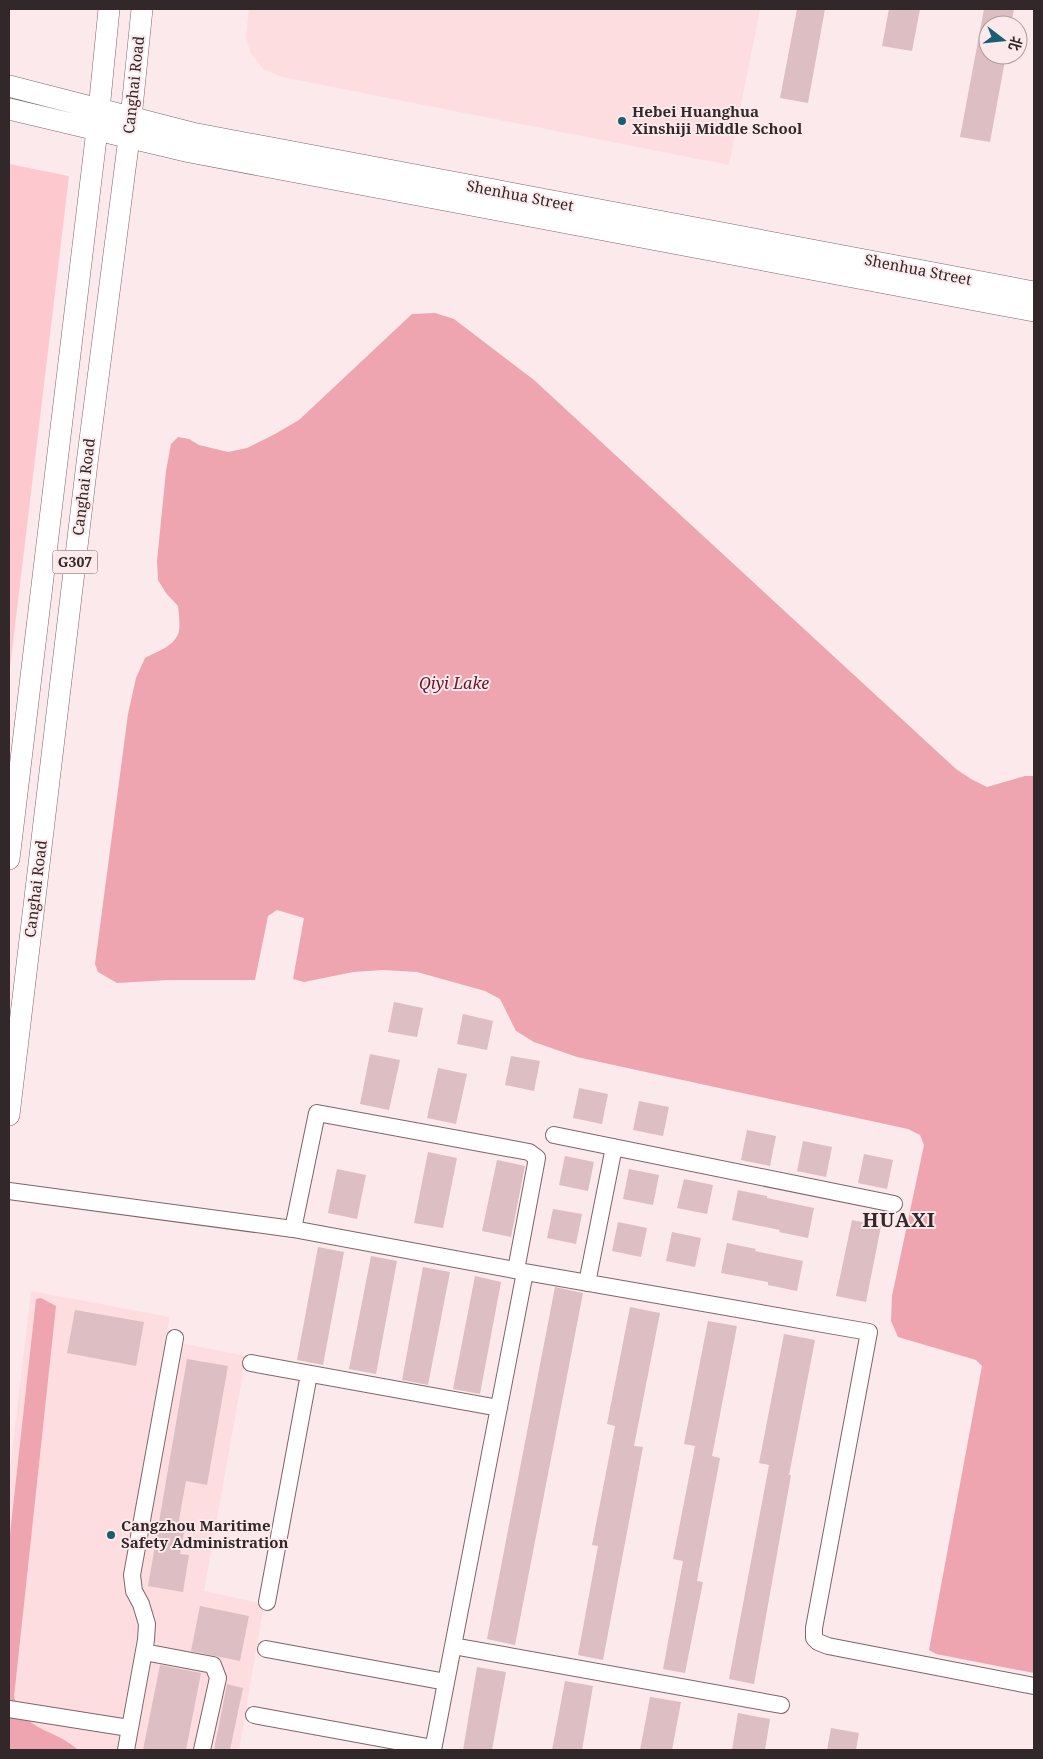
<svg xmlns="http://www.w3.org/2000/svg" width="1043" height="1759" viewBox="0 0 1043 1759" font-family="'Noto Serif','Noto Sans SC',serif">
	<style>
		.built { fill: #fddde0 }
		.green { fill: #fdc8ce }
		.water { fill: #eea5af }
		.building { fill: #ddbec2 }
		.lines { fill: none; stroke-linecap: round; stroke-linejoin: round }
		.minor-casing { stroke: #7f6468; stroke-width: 18 }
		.major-casing { stroke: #7f6468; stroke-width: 22 }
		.minor { stroke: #fff; stroke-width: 16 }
		.major { stroke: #fff; stroke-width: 21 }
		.poi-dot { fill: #1a5e71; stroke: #fce9eb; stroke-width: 2 }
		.labels { text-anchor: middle; stroke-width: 4; stroke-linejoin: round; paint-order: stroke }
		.shield { fill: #fce9eb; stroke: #6f6263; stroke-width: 1 }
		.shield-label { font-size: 14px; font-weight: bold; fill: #332829 }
		.street-label { font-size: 15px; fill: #332829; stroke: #fce9eb }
		.poi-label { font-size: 15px; font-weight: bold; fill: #332829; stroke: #fce9eb; text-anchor: start }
		.water-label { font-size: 16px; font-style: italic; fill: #67132b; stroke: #fce9eb }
		.district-label { font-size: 20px; font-weight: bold; letter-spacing: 1px; fill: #332829; stroke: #fce9eb }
	</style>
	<rect width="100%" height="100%" fill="#fce9eb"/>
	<path class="built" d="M249,9h511l-31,156 -447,-88 -19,-8 -13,-17 -4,-16z
		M31,1291l139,26 -5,23 81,16 -42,235 60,13 -25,146h-230v-272z"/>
	<path class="green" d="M9,164l60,12 -60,500z"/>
	<path class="water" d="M435,313l19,6 80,61 422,389 15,10 16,8 38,-11h9v897l-98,-19 -7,-4 53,-284 -6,-6 -78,-23 -7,-16 1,-25 32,-151 -4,-10 -12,-6 -331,-72 -43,-15 -18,-11 -16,-32 -15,-8 -68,-19 -34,-2 -30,2 -49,10 -11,-3 11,-61 -27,-8 -9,6 -13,64h-86l-52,3 -19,-11 -3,-8 33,-250 8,-36 9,-20c11,-6 31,-12 34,-27 1,-8 0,-17 -1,-25l-12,-13 -8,-13 -1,-19 9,-90 5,-27 7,-7 11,2 10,6 29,7 19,-4 28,-14 24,-14 113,-106z
		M41,1298l15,8 -42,391c11,36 41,31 64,53h-69v-207l27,-244z"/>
	<path class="building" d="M797,9h28l-17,94 -28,-5z
		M889,9h31l-8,42 -30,-5z
		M984,9h30l-3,16h-23v30h18l-16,87 -30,-5z
		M394,1002l29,6 -6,29 -29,-5z
		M463,1014l30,7 -6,29 -30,-6z
		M370,1054l30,6 -11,50 -29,-6z
		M511,1056l29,5 -6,30 -29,-6z
		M438,1068l29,6 -11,50 -29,-6z
		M579,1088l29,6 -6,30 -29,-6z
		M639,1101l30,6 -6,29 -30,-6z
		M747,1130l29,6 -6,30 -29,-6z
		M803,1141l29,6 -6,30 -29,-6z
		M428,1152l29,6 -14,70 -29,-5z
		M864,1154l29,6 -6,29 -29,-6z
		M565,1156l29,6 -6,29 -29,-6z
		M497,1160l28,6 -14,71 -29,-6z
		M337,1169l29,6 -9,44 -29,-6z
		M629,1169l30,6 -6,30 -30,-6z
		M684,1179l29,6 -6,29 -30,-6z
		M738,1190l29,6v2l47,10 -6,30 -29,-6 1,-2 -48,-10z
		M553,1209l29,5 -6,30 -29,-6z
		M852,1220l29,6 -15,76 -30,-6z
		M618,1222l29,6 -6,29 -29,-6z
		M672,1232l29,6 -6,29 -29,-6z
		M727,1243l29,6 -1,2 48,10 -6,30 -29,-6v-3l-47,-9z
		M318,1247l26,5 -21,113 -26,-5z
		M371,1256l26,5 -21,113 -27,-5z
		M423,1267l27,5 -22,113 -26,-5z
		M475,1276l26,6 -21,112 -27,-5z
		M555,1287l28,6 -68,352 -28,-6z
		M630,1307l30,6 -26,133 9,1 -40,213 -25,-5 20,-109 -6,-1 23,-119 -8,-2z
		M75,1310l69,12 -8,44 -69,-13z
		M708,1321l29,5 -25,130 8,2 -23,123 6,1 -18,91 -22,-4 20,-108 -10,-2 22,-113 -11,-2z
		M784,1334l31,6 -26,135h2l-37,209 -25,-5 40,-214 -10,-2z
		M187,1359l41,7 -21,119 -21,-4 -9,50 7,1 -4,22 9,1 -6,37 -35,-6z
		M200,1606l49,10 -9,45 -49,-10z
		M160,1665l41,8 -15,77h-43z
		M477,1667l29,5 -14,78h-29z
		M565,1681l28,5 -11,64h-30z
		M227,1684l16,4 -13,62h-16z
		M650,1697l31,5 -9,48h-32z
		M738,1713l32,6 -5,31h-33z
		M831,1728l28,5 -3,17h-29z"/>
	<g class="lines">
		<g class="minor-casing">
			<path id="minor" d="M554,1135l340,69
				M9,1191l284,38 232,43 344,60 -55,296v10l4,4 10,4 206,40
				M293,1229l24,-116 212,39 8,6 -21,112
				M587,1283l27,-136
				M251,1363l248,45
				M267,1602l42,-228
				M453,1646l328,59
				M266,1649l180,33
				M144,1652l69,13 5,13 -16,72
				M9,1709l120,19
				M254,1715l179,33
				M126,1750l20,-110 1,-16 -6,-20 -7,-13 -2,-16 43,-237
				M433,1750l92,-478"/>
		</g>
		<g class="major-casing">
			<path id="major" d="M9,86l183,47 842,159
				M9,109l181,43 844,159
				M9,859l88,-729 12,-121
				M9,1115l78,-652 42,-325 13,-129"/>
		</g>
		<use href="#minor" class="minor"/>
		<use href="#major" class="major"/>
	</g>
	<g class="poi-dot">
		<circle cx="622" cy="121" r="5"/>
		<circle cx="111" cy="1535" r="5"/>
	</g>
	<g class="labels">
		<rect class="shield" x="52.5" y="550.5" width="45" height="23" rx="4"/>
		<g class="shield-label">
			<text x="75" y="567">G307</text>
		</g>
		<g class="street-label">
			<text transform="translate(134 85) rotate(-84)" y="5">Canghai Road</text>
			<text transform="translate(520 196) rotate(11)" y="5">Shenhua Street</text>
			<text transform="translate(918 270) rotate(11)" y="5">Shenhua Street</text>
			<text transform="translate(84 487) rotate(-83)" y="5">Canghai Road</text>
			<text transform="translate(36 889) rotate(-83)" y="5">Canghai Road</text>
		</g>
		<g class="poi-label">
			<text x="632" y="117">Hebei Huanghua<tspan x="632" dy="17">Xinshiji Middle School</tspan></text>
			<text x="121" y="1531">Cangzhou Maritime<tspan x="121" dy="17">Safety Administration</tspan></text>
		</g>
		<g class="water-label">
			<text x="454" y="689">Qiyi Lake</text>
		</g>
		<g class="district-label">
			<text x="899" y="1227">HUAXI</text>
		</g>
	</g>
	<rect width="1043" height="1759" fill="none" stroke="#332829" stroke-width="20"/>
	<g transform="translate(1003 40) rotate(106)"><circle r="24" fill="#fce9eb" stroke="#ac9c9d"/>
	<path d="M0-4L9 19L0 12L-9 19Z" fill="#1a5e71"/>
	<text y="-8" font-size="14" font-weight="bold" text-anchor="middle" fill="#332829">北</text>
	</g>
</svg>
